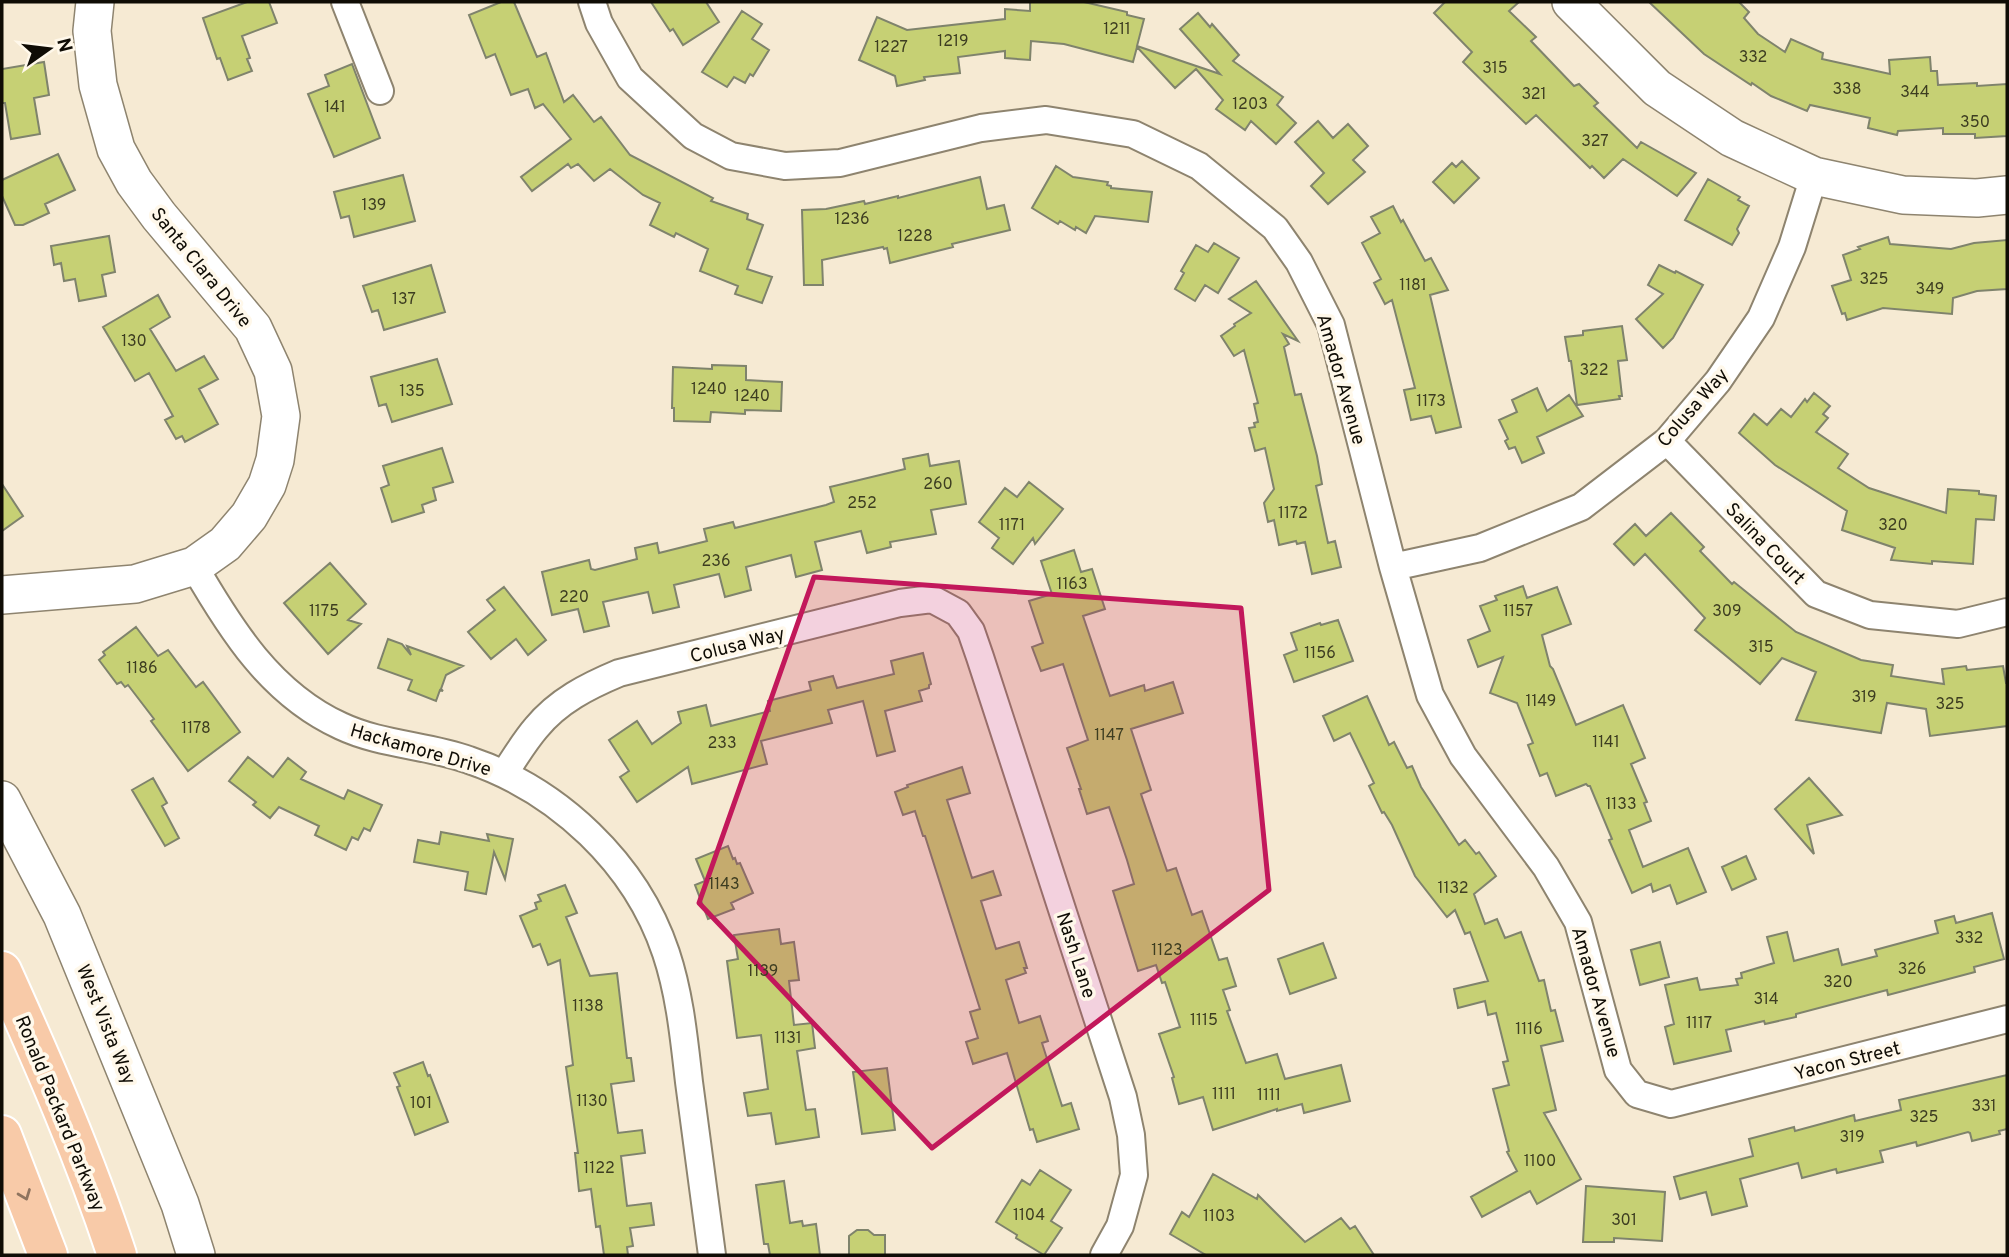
<svg xmlns="http://www.w3.org/2000/svg" width="2009" height="1257" viewBox="0 0 2009 1257" font-family="Overpass,sans-serif">
	<style>
		.building { fill: #c6d074; stroke: #7f836c; stroke-width: 2 }
		.lines { fill: none; stroke-linecap: round; stroke-linejoin: round }
		.street-casing { stroke: #8e846f; stroke-width: 30 }
		.secondary-casing { stroke: #8e846f; stroke-width: 40 }
		.highway-casing { stroke: #fff; stroke-width: 42 }
		.street { stroke: #fff; stroke-width: 26 }
		.secondary { stroke: #fff; stroke-width: 37 }
		.highway { stroke: #f8caa8; stroke-width: 38 }
		.oneway { stroke: #8f745f }
		.marked { fill: #c2185b; fill-opacity: 0.2; stroke: #c2185b; stroke-width: 5; stroke-linejoin: round }
		.labels { text-anchor: middle; stroke-width: 7; stroke-linejoin: round; paint-order: stroke }
		.number-label { font-size: 16px; fill: #3d3d21 }
		.street-label { font-size: 19px; fill: #0f0c05; stroke: #fff8ea }
	</style>
	<rect width="100%" height="100%" fill="#f6ead3"/>
	<path class="building" d="M247,2h22l8,21 -35,13 8,22 -3,1 5,12 -24,9 -8,-22 -3,1 -14,-41z
		M501,2h13l23,55 9,-4 18,49 9,-7 21,27 7,-5 29,38 83,43 -2,3 37,13 -1,5 16,6 -16,44 25,8 -10,26 -27,-9 3,-8 -38,-15 8,-22 -32,-16 -2,4 -24,-12 10,-22 -17,-8 -33,-26 -16,12 -16,-17 -7,4 -3,-4 -36,27 -11,-14 50,-38 -28,-35 -8,4 -7,-19 -17,6 -16,-41 -9,4 -17,-43z
		M651,2h55l13,20 -36,23 -10,-16 -3,2z
		M1030,2h54l43,10v3l17,4 -7,27 83,28 -40,-45 18,-16 12,14 2,-3 27,31 -6,6 50,36 -6,8 19,18 -20,21 -25,-23 -6,9 -29,-21 7,-9 -27,-31 -21,19 -38,-41 -4,15 -69,-18 -33,-3 -1,19 -25,-2v-7l-47,6 2,16 -36,4 1,3 -28,6 -2,-10 -36,-16 18,-43 30,13 98,-11v-10l25,2z
		M1445,2h74l-10,9 27,26 -5,4 43,45 5,-2 19,19 -4,3 43,42 4,-6 55,31 -19,23 -54,-37 -19,19 -12,-12 -2,2 -54,-53 -10,9 -63,-62 9,-10 -38,-39z
		M1649,2h90l10,10 -5,6 14,16 27,18 6,-13 32,14 -1,6 68,15 -1,-14 41,-3 1,14h6l1,14 39,-2v3l30,-2v52l-32,2v-4h-32v-6l-45,3 -1,4 -29,-7 2,-10 -60,-13 -3,6 -36,-15 -19,-13 -1,2 -47,-31z
		M742,11l20,13 -10,15 17,11 -16,26 -3,-2 -5,9 -11,-6 -7,10 -25,-15z
		M44,62l5,33 -15,3 6,36 -29,5 -6,-36h-3v-34z
		M352,64l28,74 -46,19 -26,-63 21,-8 -4,-11z
		M1318,121l15,17 15,-14 20,22 -15,14 12,12 -37,32 -17,-18 13,-13 -29,-31z
		M58,154l17,36 -30,14 4,9 -26,12h-8l-13,-29v-16z
		M1462,161l17,17 -25,25 -21,-21 19,-19 4,4z
		M1056,166l17,11 35,5 -1,3 4,1v2l41,4 -4,30 -53,-6 -9,17 -10,-6 -1,3 -15,-9 -2,3 -26,-16z
		M403,175l12,46 -61,16 -5,-21 -8,2 -7,-26z
		M980,177l7,32 17,-4 6,25 -58,14 1,3 -63,16 -3,-15 -3,1 -1,-2 -61,13 1,25h-19l-2,-75 24,-1 38,-8 1,3 33,-8v2z
		M1708,179l32,18 -2,3 11,6 -12,23 2,4 -7,12 -47,-25z
		M1393,206l8,16 2,-2 22,41 6,-3 17,32 -18,5 31,132 -25,6 -5,-17 -20,4 -7,-30 11,-2 -23,-88 -7,4 -11,-21 7,-4 -19,-36 18,-10 -9,-16z
		M109,236l6,36 -13,3 4,21 -27,5 -4,-22 -11,2 -3,-18 -7,2 -3,-19z
		M1888,237l2,7 61,5 23,-6 33,-3v49l-30,2 -24,7 -1,16 -69,-6 -36,12 -2,-7 -3,1 -10,-28 19,-6 -8,-25 17,-6 -2,-2z
		M1214,243l25,15 -21,35 -13,-8 -10,16 -20,-12 9,-16 -3,-2 15,-26 12,7z
		M431,265l14,47 -61,18 -6,-20 -6,2 -9,-26z
		M1659,265l16,8 1,-2 27,14 -30,53 -10,10 -27,-29 27,-25 -15,-9z
		M1256,281l42,60 -15,-7 6,10 -5,3 11,48 6,-1 16,62 5,28 -6,2 12,57 7,-2 6,26 -29,7 -7,-32 -8,2 -1,-3 -17,4 -5,-25 -6,2 -4,-19 10,-14 -9,-41 -10,3 -6,-23 6,-1 -1,-4 4,-1 -4,-18 4,-1 -14,-53 -10,6 -13,-20 14,-10 -1,-2 17,-11 -22,-14z
		M158,295l12,22 -20,12 26,42 28,-15 14,23 -19,10 19,35 -33,18 -3,-6 -6,3 -11,-19 8,-4 -24,-43 -14,8 -32,-54z
		M1622,326l5,34 -9,1 4,35h-3l1,3 -43,6 -6,-44h-2l-4,-24 18,-2v-4z
		M437,359l15,45 -60,18 -6,-18 -7,2 -8,-29z
		M712,365l34,1v14l36,2 -1,29 -36,-1v4l-34,-2 -1,10 -36,-1v-13h-2l1,-41 39,2z
		M1537,388l10,23 22,-16 14,21 -46,21 7,16 -22,10 -7,-16 -6,2 -4,-8 3,-2 -9,-19 18,-8 -5,-12z
		M1814,393l16,13 -7,8 5,4 -12,14 32,22 -10,14 31,20 77,25 2,-24 31,2v3l17,2 -2,24 -18,-1 -3,45 -41,-3v3l-41,-4 4,-12 -53,-18 5,-19 -72,-46 -36,-32 15,-19 13,11 14,-16 10,8 14,-18 2,3z
		M442,448l11,34 -20,6 3,12 -14,5 2,7 -32,10 -11,-34 8,-3 -6,-19z
		M928,454l2,12 29,-5 7,43 -35,6 5,24 -46,8 1,5 -24,6 -6,-22 -46,11 7,28 -26,7 -5,-22 -45,12 5,23 -26,7 -6,-23 -45,11 5,22 -26,6 -5,-21 -45,10 6,24 -25,6 -6,-23 -26,6 -10,-43 47,-12 2,9 4,1 42,-11 -2,-11 22,-5 2,10 48,-12 -3,-12 29,-7 2,6 91,-23 8,-3 -4,-15 75,-18 -2,-10z
		M1029,482l34,27 -28,35 -2,-6 -20,26 -21,-16 7,-10 -20,-16 26,-34 12,9z
		M2,484l21,32 -21,15z
		M1671,513l33,34 -4,4 32,33 2,-2 62,50 65,28 32,5 -2,11 53,8 -2,-15 24,-3 1,4 36,-4 3,17h1v43l-77,10 -4,-27 -39,-6 -6,30 -85,-13 20,-48 -34,-14 -22,26 -65,-54 10,-12 -60,-64 -11,11 -20,-21 21,-20 11,12z
		M1074,550l7,22 11,-3 13,40 -22,7 27,80 34,-11 1,6 28,-9 10,31 -52,16 20,61 -10,4 26,77 9,-3 16,47 10,-4 17,49 8,-2 9,28 -13,4 7,20 -3,1 19,52 31,-9 8,25 56,-14 9,36 -46,12 -2,-9 -25,7v-2l-64,21 -10,-33 -24,7 -7,-26 2,-1 -15,-43 21,-7 -15,-45 -3,1 -6,-18 -18,6 -25,-80 21,-7 -7,-24 -18,-53 -22,7 -8,-25h2l-14,-41 21,-8 -25,-76 -22,7 -9,-24 11,-4 -14,-42 23,-7 -11,-33z
		M330,563l36,41 -18,16 13,4 -33,30 -44,-51z
		M1523,586l4,12 30,-11 14,37 -29,11 8,31 3,3 23,56 47,-20 22,53 -14,6 16,38 -3,1 7,18 -22,9 14,37 45,-19 18,44 -29,12 -7,-19 -17,7 -2,-8 -19,9 -23,-53 3,-1 -22,-53h-2l-2,-2 -30,12 -9,-23 -7,3 -12,-31 5,-2 -16,-40 -27,-10 13,-36 -25,10 -10,-27 22,-9 -10,-25 17,-6 -2,-4z
		M504,587l42,53 -18,15 -12,-16 -25,20 -23,-27 27,-22 -8,-10z
		M1338,620l15,41 -59,21 -10,-27 13,-5 -6,-17 29,-10 1,2z
		M136,627l22,29 10,-6 28,37 7,-5 37,50 -52,39 -37,-50 3,-2 -26,-34 -3,2 -4,-5 -4,2 -18,-24 6,-5 -2,-3z
		M388,639l14,5 9,11 -4,-9 56,20 -17,9 -5,14 2,2 -3,-1 -4,11 -28,-11 4,-10 -34,-12z
		M923,653l8,31 -2,1v3l-10,3 3,10 -37,10 10,40 -18,5 -14,-55 -35,9 4,13 -71,18 6,23 -75,20 -4,-17 -51,35 -17,-25 9,-6 -20,-31 28,-19 15,23 29,-21 -3,-11 28,-7 5,21 59,-15 -2,-10 43,-11 -2,-8 24,-6 4,12 57,-14 -3,-13z
		M1367,696l22,49 5,-3 13,26 5,-2 9,21 38,58 6,-5 11,14 3,-2 17,24 -22,18 11,30 12,-5 8,19 16,-6 18,49 5,-1 7,31 4,-1 8,31 -22,5 15,64 -12,3 37,66 -44,25 -7,-13 -48,26 -11,-20 46,-26 -10,-19 2,-1 -16,-62 16,-4 -6,-23 5,-1 -12,-48 -8,2 -3,-14 -27,7 -4,-19 34,-8 -18,-49 -5,2 -10,-24 -8,7 -32,-41 -23,-51 -8,-13 -2,1 -13,-27 5,-3 -24,-50 -16,8 -11,-25z
		M248,757l25,20 15,-19 18,14 -5,7 43,20 4,-9 34,15 -12,26 -6,-3 -6,12 -6,-3 -6,13 -31,-15 4,-9 -40,-19 -9,11 -17,-13 3,-3 -27,-21z
		M962,767l8,26 -23,7 25,78 21,-7 8,24 -20,6 15,48 23,-7 8,26h-3l2,5 -20,7 13,43 21,-7 8,25 -6,2 20,63 9,-3 8,26 -42,13 -4,-13 -3,1 -23,-77 -34,11 -7,-22 12,-4 -8,-26 10,-3 -55,-173h-2l-8,-25 -12,4 -8,-23 13,-5 -1,-2z
		M153,778l14,25 -5,3 17,32 -14,8 -33,-56z
		M1809,778l33,37 -35,10 7,29 -39,-45z
		M441,832l48,9 -2,-7 26,5 -8,40 -11,-27 -8,42 -21,-4 3,-18 -54,-10 4,-22 21,4z
		M728,846l5,13 2,-1 2,6 3,-1 13,30 -22,10 3,6 -26,10 -13,-34 10,-4 -9,-22z
		M1746,856l10,23 -24,11 -10,-23z
		M565,885l12,28 -11,4 24,59 27,-3 10,85h4l3,23 -23,3 7,49 24,-3 3,23 -24,3 6,50 24,-3 3,22 -24,3 3,18 -6,1 1,8h-24l-4,-29 -4,1 -5,-38 -12,2 -4,-38h3l-12,-86 7,-2 -13,-105 -12,5 -8,-21 -7,3 -13,-31 17,-7 -2,-6 6,-2 -3,-6z
		M1992,913l12,46 -30,8 1,5 -87,23 -1,-5 -91,24v3l-31,7 -1,-3 -38,9 5,21 -57,13 -9,-37 9,-3 -9,-39 32,-7 3,12 38,-5 -2,-6 6,-1 -1,-5 33,-10 -7,-26 20,-5 7,29 44,-12 4,16 35,-9 -2,-6 63,-17 -3,-12 19,-5 2,7z
		M779,929l2,15 13,-2 5,38 -10,1 5,44 18,-2 3,25 -18,3 9,59 9,-1 4,28 -43,7 -5,-31 -23,3 -4,-23 24,-4 -7,-54 -24,3 -10,-77 11,-2 -4,-24z
		M1660,942l9,35 -29,8 -9,-35z
		M1323,943l13,35 -46,16 -12,-35z
		M423,1062l5,14 2,-1 18,47 -33,13 -18,-48 3,-1 -6,-13z
		M887,1068l8,62 -33,4 -9,-62z
		M2007,1075v54l-8,2 1,3 -28,7 -2,-8 -2,-1 -51,14 -1,-4 -36,9 3,11 -46,11 -1,-4 -34,9 -4,-15 -58,16 7,27 -35,9 -6,-23 -26,7 -6,-22 79,-21 -4,-17 45,-12 1,4 59,-16 1,6 46,-11 -2,-10z
		M1040,1170l31,20 -20,31 11,7 -18,27 -28,-17 1,-3 -21,-13 26,-42 8,5z
		M1213,1174l44,25 1,-4 47,47 36,-24 9,11 5,-3 19,29h-168l-36,-21 12,-22 7,5z
		M784,1181l6,42 12,-2 1,5 13,-2 4,31h-50l-2,-11h-4l-8,-59z
		M1586,1186l79,6 -3,49 -48,-3v4h-31z
		M857,1230h11l6,5h11v20h-36v-19z"/>
	<g class="lines">
		<g class="street-casing">
			<path id="street" d="M345,2l35,89
				M592,2l7,21 31,55 63,58 38,20 54,10 55,-3 141,-35 65,-8 87,14 66,32 76,62 24,34 32,63 62,242 37,128 33,61 83,111 32,55 40,148 19,24 34,10 336,-85
				M1667,441l149,153 54,21 88,9 49,-12
				M194,566c37,64 77,128 147,160 40,19 87,19 128,34 89,30 167,103 197,193 14,42 18,86 23,129 8,58 15,116 23,173
				M1393,567l87,-19 101,-41 86,-66 51,-60 43,-63 31,-71 22,-71
				M504,774c10,-15 20,-32 32,-46 22,-27 52,-42 83,-55l281,-70 32,-4 26,14 13,18 9,26 143,440 8,38 3,40 -14,51 -16,29"/>
		</g>
		<g class="secondary-casing">
			<path id="secondary" d="M1571,2l86,86 75,50 82,38 89,19 74,3 30,-3
				M2,595l133,-11 59,-18 31,-22 24,-28 18,-31 8,-25 6,-44 -8,-45 -20,-43 -94,-112 -25,-34 -18,-33 -18,-64 -6,-54 3,-29
				M2,800l60,115 118,289 16,51"/>
		</g>
		<g class="highway-casing">
			<path id="highway" d="M2,971c42,93 83,187 115,284
				M2,1135l46,120"/>
		</g>
		<use href="#street" class="street"/>
		<use href="#secondary" class="secondary"/>
		<use href="#highway" class="highway"/>
	</g>
	<defs><path id="oneway-chevron" d="M-2-3.5L2.5 0L-2 3.5" fill="none" stroke-width="1.6" stroke-linecap="round" stroke-linejoin="round" transform="scale(1.75)"/></defs>
	<use class="oneway" href="#oneway-chevron" transform="translate(25 1195) rotate(69)"/>
	<path class="marked" d="M814,577l427,31 28,282 -337,258 -233,-245z"/>
	<g class="labels">
		<g class="number-label">
			<text x="1117" y="34">1211</text>
			<text x="953" y="46">1219</text>
			<text x="891" y="52">1227</text>
			<text x="1753" y="62">332</text>
			<text x="1495" y="73">315</text>
			<text x="1847" y="94">338</text>
			<text x="1915" y="97">344</text>
			<text x="1534" y="99">321</text>
			<text x="1250" y="109">1203</text>
			<text x="335" y="112">141</text>
			<text x="1975" y="127">350</text>
			<text x="1595" y="146">327</text>
			<text x="374" y="210">139</text>
			<text x="852" y="224">1236</text>
			<text x="915" y="241">1228</text>
			<text x="1874" y="284">325</text>
			<text x="1413" y="290">1181</text>
			<text x="1930" y="294">349</text>
			<text x="404" y="304">137</text>
			<text x="134" y="346">130</text>
			<text x="1594" y="375">322</text>
			<text x="709" y="394">1240</text>
			<text x="412" y="396">135</text>
			<text x="752" y="401">1240</text>
			<text x="1431" y="406">1173</text>
			<text x="938" y="489">260</text>
			<text x="862" y="508">252</text>
			<text x="1293" y="518">1172</text>
			<text x="1012" y="530">1171</text>
			<text x="1893" y="530">320</text>
			<text x="716" y="566">236</text>
			<text x="1072" y="589">1163</text>
			<text x="574" y="602">220</text>
			<text x="324" y="616">1175</text>
			<text x="1518" y="616">1157</text>
			<text x="1727" y="616">309</text>
			<text x="1761" y="652">315</text>
			<text x="1320" y="658">1156</text>
			<text x="142" y="673">1186</text>
			<text x="1864" y="702">319</text>
			<text x="1541" y="706">1149</text>
			<text x="1950" y="709">325</text>
			<text x="196" y="733">1178</text>
			<text x="1109" y="740">1147</text>
			<text x="1606" y="747">1141</text>
			<text x="722" y="748">233</text>
			<text x="1621" y="809">1133</text>
			<text x="724" y="889">1143</text>
			<text x="1453" y="893">1132</text>
			<text x="1969" y="943">332</text>
			<text x="1167" y="955">1123</text>
			<text x="1912" y="974">326</text>
			<text x="763" y="976">1139</text>
			<text x="1838" y="987">320</text>
			<text x="1766" y="1004">314</text>
			<text x="588" y="1011">1138</text>
			<text x="1204" y="1025">1115</text>
			<text x="1699" y="1028">1117</text>
			<text x="1529" y="1034">1116</text>
			<text x="788" y="1043">1131</text>
			<text x="1224" y="1099">1111</text>
			<text x="1269" y="1100">1111</text>
			<text x="592" y="1106">1130</text>
			<text x="421" y="1108">101</text>
			<text x="1984" y="1111">331</text>
			<text x="1924" y="1122">325</text>
			<text x="1852" y="1142">319</text>
			<text x="1540" y="1166">1100</text>
			<text x="599" y="1173">1122</text>
			<text x="1029" y="1220">1104</text>
			<text x="1219" y="1221">1103</text>
			<text x="1624" y="1225">301</text>
		</g>
		<g class="street-label">
			<text transform="translate(202 267) rotate(51)" y="7">Santa Clara Drive</text>
			<text transform="translate(1342 379) rotate(74)" y="7">Amador Avenue</text>
			<text transform="translate(1692 407) rotate(-49)" y="7">Colusa Way</text>
			<text transform="translate(1766 543) rotate(46)" y="7">Salina Court</text>
			<text transform="translate(737 644) rotate(-14)" y="7">Colusa Way</text>
			<text transform="translate(421 749) rotate(16)" y="7">Hackamore Drive</text>
			<text transform="translate(1077 955) rotate(72)" y="7">Nash Lane</text>
			<text transform="translate(1597 992) rotate(74)" y="7">Amador Avenue</text>
			<text transform="translate(107 1024) rotate(68)" y="7">West Vista Way</text>
			<text transform="translate(1847 1060) rotate(-14)" y="7">Yacon Street</text>
			<text transform="translate(61 1113) rotate(68)" y="7">Ronald Packard Parkway</text>
		</g>
	</g>
	<rect width="2009" height="1257" fill="none" stroke="#0f0c05" stroke-width="7"/>
	<g transform="translate(49 49) rotate(76)" stroke="#fff8ea" stroke-width="5" paint-order="stroke">
	<path d="M0-5L12 26L0 18L-12 26Z" fill="#0f0c05"/>
	<text y="-10" font-size="19" font-weight="bold" text-anchor="middle" fill="#0f0c05">N</text>
	</g>
</svg>
